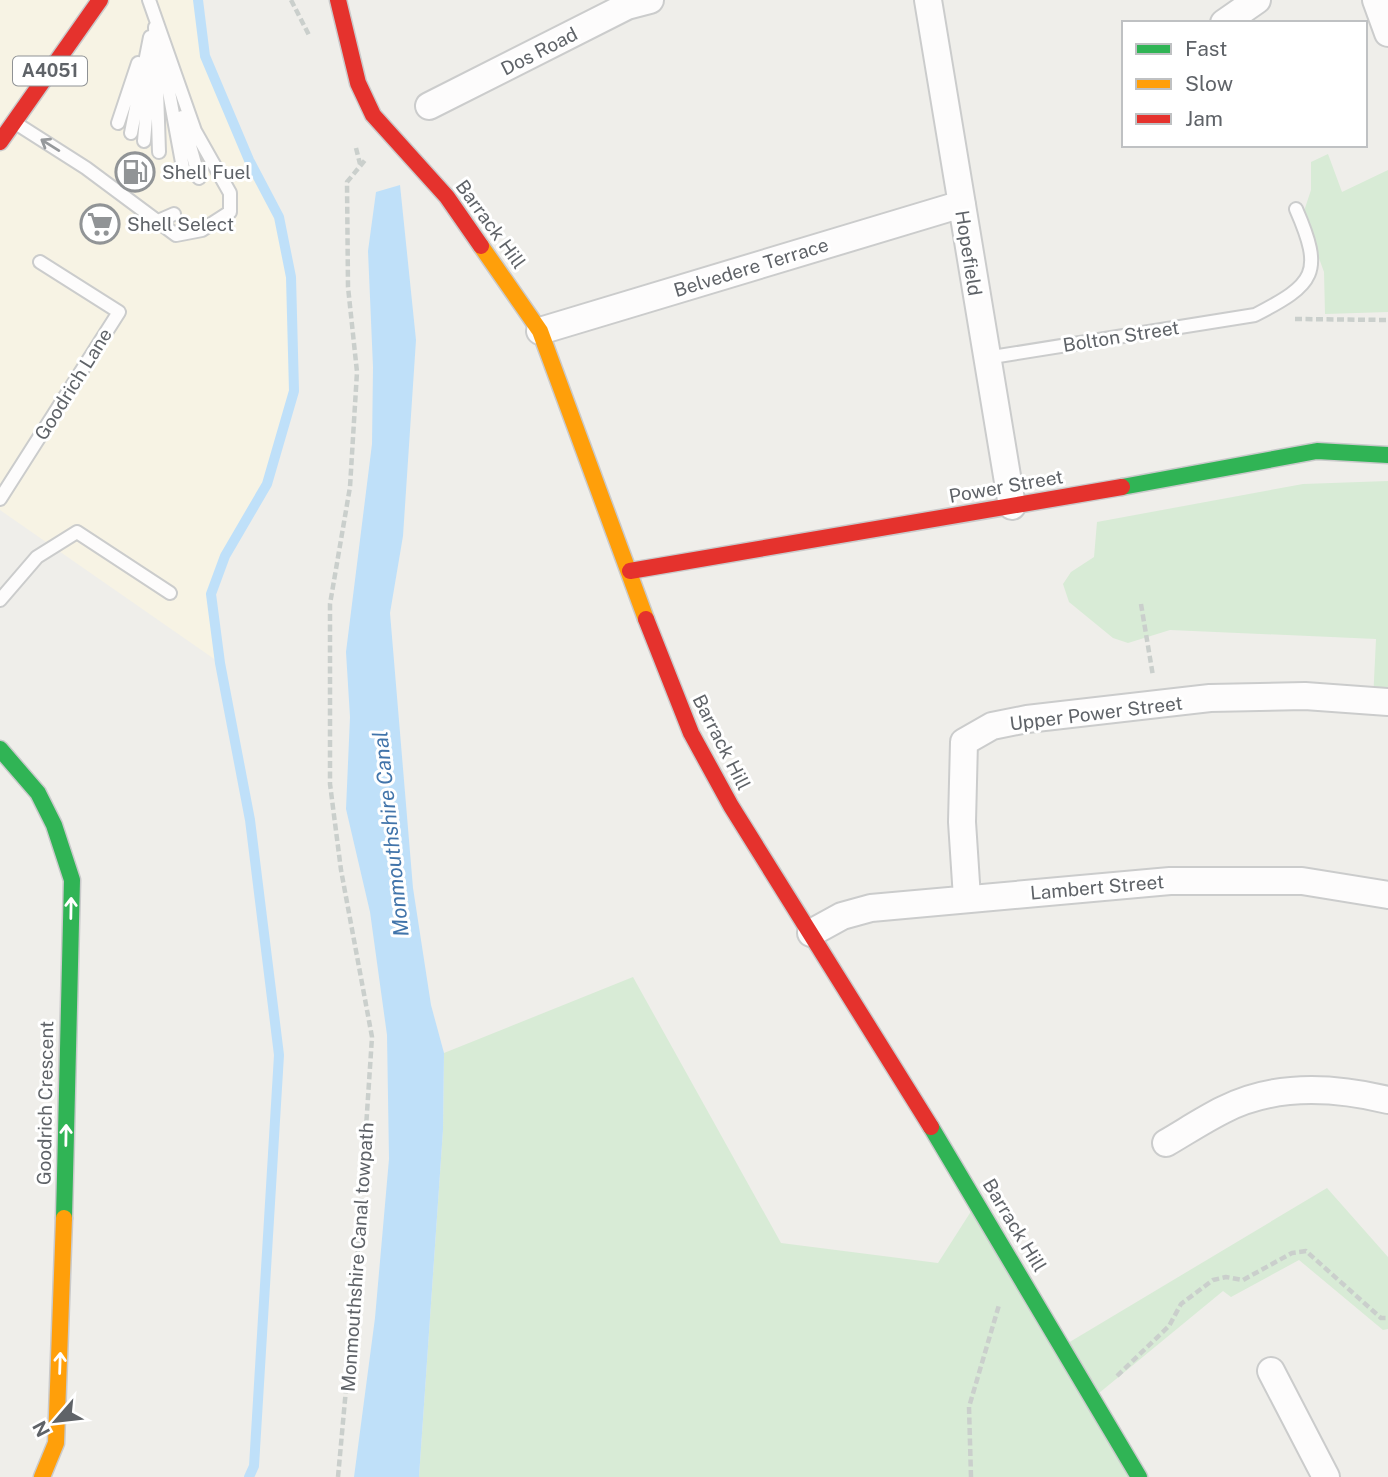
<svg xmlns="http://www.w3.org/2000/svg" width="1388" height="1477" viewBox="0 0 1388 1477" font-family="'Public Sans',sans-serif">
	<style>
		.commercial { fill: #f7f3e4 }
		.green { fill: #d8ebd6 }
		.water { fill: #bfe0f9 }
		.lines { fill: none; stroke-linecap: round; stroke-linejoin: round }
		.stream { stroke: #bfe0f9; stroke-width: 10 }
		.lane-casing { stroke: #cbcccc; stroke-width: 16 }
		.street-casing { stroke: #cbcccc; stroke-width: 30 }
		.fast-casing { stroke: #cacacb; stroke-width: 19 }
		.slow-casing { stroke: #cacacb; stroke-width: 19 }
		.jam-casing { stroke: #cacacb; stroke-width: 19 }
		.path { stroke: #cacfcc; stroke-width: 4.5; stroke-dasharray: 7 3.5; stroke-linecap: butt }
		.lane { stroke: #fdfcfc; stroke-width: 12 }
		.street { stroke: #fdfcfc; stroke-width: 26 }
		.fast { stroke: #30b455; stroke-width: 16 }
		.slow { stroke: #ff9f0a; stroke-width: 16 }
		.jam { stroke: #e5322d; stroke-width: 16 }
		.oneway { stroke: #96999c }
		.oneway2 { stroke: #fff }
		.labels { text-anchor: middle; stroke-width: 6; stroke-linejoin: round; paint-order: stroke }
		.shield { fill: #fff; stroke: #8f9295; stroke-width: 2 }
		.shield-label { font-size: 18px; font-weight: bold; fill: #5f6368 }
		.street-label { font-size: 19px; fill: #5f6368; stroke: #fff }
		.poi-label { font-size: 19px; fill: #5f6368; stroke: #fff; text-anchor: start }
		.water-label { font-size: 21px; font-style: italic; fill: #4174aa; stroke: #fff }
	</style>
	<rect width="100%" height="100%" fill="#efeeea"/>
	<path class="commercial" d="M0,0h198l7,56 44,104 30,57 12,60 3,114 -27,93 -42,72 -14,38 9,69 -220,-153z"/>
	<path class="green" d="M1328,154l14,38 46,-22v142l-63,2 -1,-42 -21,-58 8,-24v-28z
		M1388,481v221l-15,-1 3,-62 -206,-9 -42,13 -15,-5 -44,-36 -6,-18 8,-12 23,-15 3,-35 206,-38z
		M633,977l148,266 157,20 39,-61 86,144 264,-158 61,69v72l-5,1 -84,-70 -68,37 -8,-6 -130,107 46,79h-720l24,-347 1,-77z"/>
	<path class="water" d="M400,185l16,155 -13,196 -13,77 23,275 18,117 13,48 -1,77 -24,347h-65l21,-159 14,-159 -2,-124 -17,-123 -24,-103 4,-92 -4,-65 26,-208 1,-77 -5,-116 8,-59z"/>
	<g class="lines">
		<path class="stream" d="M198,0l7,56 44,104 30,57 12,60 3,114 -27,93 -42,72 -14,38 9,69 30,157 29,235 -25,411 -5,11"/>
		<g class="lane-casing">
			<path id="lane" d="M155,27l4,125
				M162,54l21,114
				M182,117l17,61
				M118,123l20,-60
				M17,124l69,44 90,67 26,-5 28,-18v-19l-35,-62 -46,-131
				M131,133l19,-96
				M144,141l6,-69
				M158,221l16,-7
				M986,358l269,-43c60,-31 69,-42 41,-106
				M0,499l119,-187 -79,-50
				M0,600l37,-43 40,-25 93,61"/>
		</g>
		<g class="street-casing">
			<path id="street" d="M928,0l84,506
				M1376,0l12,33
				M1224,23l33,-23
				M429,106l198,-100 23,-6
				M540,331l422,-127
				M967,898l-5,-76 2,-80 28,-16 35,-7 183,-21 95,-2 83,6
				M811,933l31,-17 29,-8 299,-27h132l86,14
				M1166,1143c19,-11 37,-23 57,-33 50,-26 111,-23 165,-10
				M1271,1371l55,106"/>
		</g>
		<g class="fast-casing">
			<path id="fast" d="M1122,487l195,-36 71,4
				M0,749l38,44 16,32 18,55 -8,338
				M931,1127l208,350"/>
		</g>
		<g class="slow-casing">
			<path id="slow" d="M481,246l59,85 106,288
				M42,1477l14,-34 8,-225"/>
		</g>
		<g class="jam-casing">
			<path id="jam" d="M338,0l20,83 15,32 74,82 34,49
				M0,142l100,-142
				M630,571l492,-84
				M646,619l45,114 40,73 200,321"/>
		</g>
		<path class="path" d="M291,0l19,37
			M356,148l4,16
			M1295,319l93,1
			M1141,604l12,72
			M1117,1376l52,-50 12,-22 32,-24 13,-3 17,3 49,-27 14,-2 75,67h7
			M338,1477l18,-198 16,-242 -31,-167 -11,-86v-180l20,-117 7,-115 -9,-85 -1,-105 19,-23
			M971,1477l-2,-70 30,-102"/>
		<use href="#lane" class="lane"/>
		<use href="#street" class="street"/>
		<use href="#fast" class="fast"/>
		<use href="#slow" class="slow"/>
		<use href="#jam" class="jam"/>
	</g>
	<defs><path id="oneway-shaft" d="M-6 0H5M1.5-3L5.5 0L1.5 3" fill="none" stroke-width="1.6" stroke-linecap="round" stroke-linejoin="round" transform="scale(1.75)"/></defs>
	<use class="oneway" href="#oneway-shaft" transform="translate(50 145) rotate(-148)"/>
	<g class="oneway2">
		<use href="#oneway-shaft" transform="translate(71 908) rotate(-89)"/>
		<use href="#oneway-shaft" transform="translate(66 1135) rotate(-89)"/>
		<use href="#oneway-shaft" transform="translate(60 1363) rotate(-88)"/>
	</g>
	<defs>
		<g id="fuel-ring" transform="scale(2.0125)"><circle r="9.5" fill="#fff" stroke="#919496" stroke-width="1.5"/><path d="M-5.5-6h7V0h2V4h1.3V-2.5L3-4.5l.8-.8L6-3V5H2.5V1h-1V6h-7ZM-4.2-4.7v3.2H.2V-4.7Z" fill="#919496"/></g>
		<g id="supermarket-ring" transform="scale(2.0125)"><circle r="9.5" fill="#fff" stroke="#919496" stroke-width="1.5"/><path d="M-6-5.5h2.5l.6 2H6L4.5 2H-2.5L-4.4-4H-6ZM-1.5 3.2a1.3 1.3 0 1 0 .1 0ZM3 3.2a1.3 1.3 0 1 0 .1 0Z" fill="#919496"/></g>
	</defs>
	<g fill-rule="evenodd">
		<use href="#fuel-ring" x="135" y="172"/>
		<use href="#supermarket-ring" x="100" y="224"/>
	</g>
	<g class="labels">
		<rect class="shield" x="13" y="56.5" width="74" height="29" rx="5"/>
		<g class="shield-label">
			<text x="50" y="77">A4051</text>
		</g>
		<g class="street-label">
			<text transform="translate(539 51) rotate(-27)" y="7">Dos Road</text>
			<text transform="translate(491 224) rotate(54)" y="7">Barrack Hill</text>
			<text transform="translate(969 253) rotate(81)" y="7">Hopefield</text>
			<text transform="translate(751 267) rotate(-17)" y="7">Belvedere Terrace</text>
			<text transform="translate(1121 336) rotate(-9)" y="7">Bolton Street</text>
			<text transform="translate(73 384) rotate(-58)" y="7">Goodrich Lane</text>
			<text transform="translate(1006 486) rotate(-10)" y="7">Power Street</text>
			<text transform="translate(1096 713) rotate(-7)" y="7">Upper Power Street</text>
			<text transform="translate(722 742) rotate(63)" y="7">Barrack Hill</text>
			<text transform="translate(1097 887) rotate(-5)" y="7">Lambert Street</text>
			<text transform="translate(45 1103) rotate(-89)" y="7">Goodrich Crescent</text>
			<text transform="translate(1015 1225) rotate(59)" y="7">Barrack Hill</text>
			<text transform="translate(357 1257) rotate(-86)" y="7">Monmouthshire Canal towpath</text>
		</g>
		<g class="poi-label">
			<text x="162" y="179">Shell Fuel</text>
			<text x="127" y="231">Shell Select</text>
		</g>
		<g class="water-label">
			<text transform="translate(391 834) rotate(-96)" y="7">Monmouthshire Canal</text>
		</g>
	</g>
	<rect x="1122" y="21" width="245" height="126" fill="#ffffff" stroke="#bfc1c3" stroke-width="2"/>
	<rect x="1136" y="44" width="35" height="10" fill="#30b455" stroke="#bfc1c3" stroke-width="2"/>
	<text x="1185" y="56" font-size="21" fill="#5f6368">Fast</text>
	<rect x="1136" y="79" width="35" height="10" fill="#ff9f0a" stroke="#bfc1c3" stroke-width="2"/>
	<text x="1185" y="91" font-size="21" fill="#5f6368">Slow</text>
	<rect x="1136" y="114" width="35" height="10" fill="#e5322d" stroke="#bfc1c3" stroke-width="2"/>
	<text x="1185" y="126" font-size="21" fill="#5f6368">Jam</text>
	<g transform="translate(56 1421) rotate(242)" stroke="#ffffff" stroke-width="5" paint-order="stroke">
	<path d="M0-5L12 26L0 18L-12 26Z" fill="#5f6368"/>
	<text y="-10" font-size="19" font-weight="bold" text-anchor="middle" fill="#5f6368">N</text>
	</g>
</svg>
